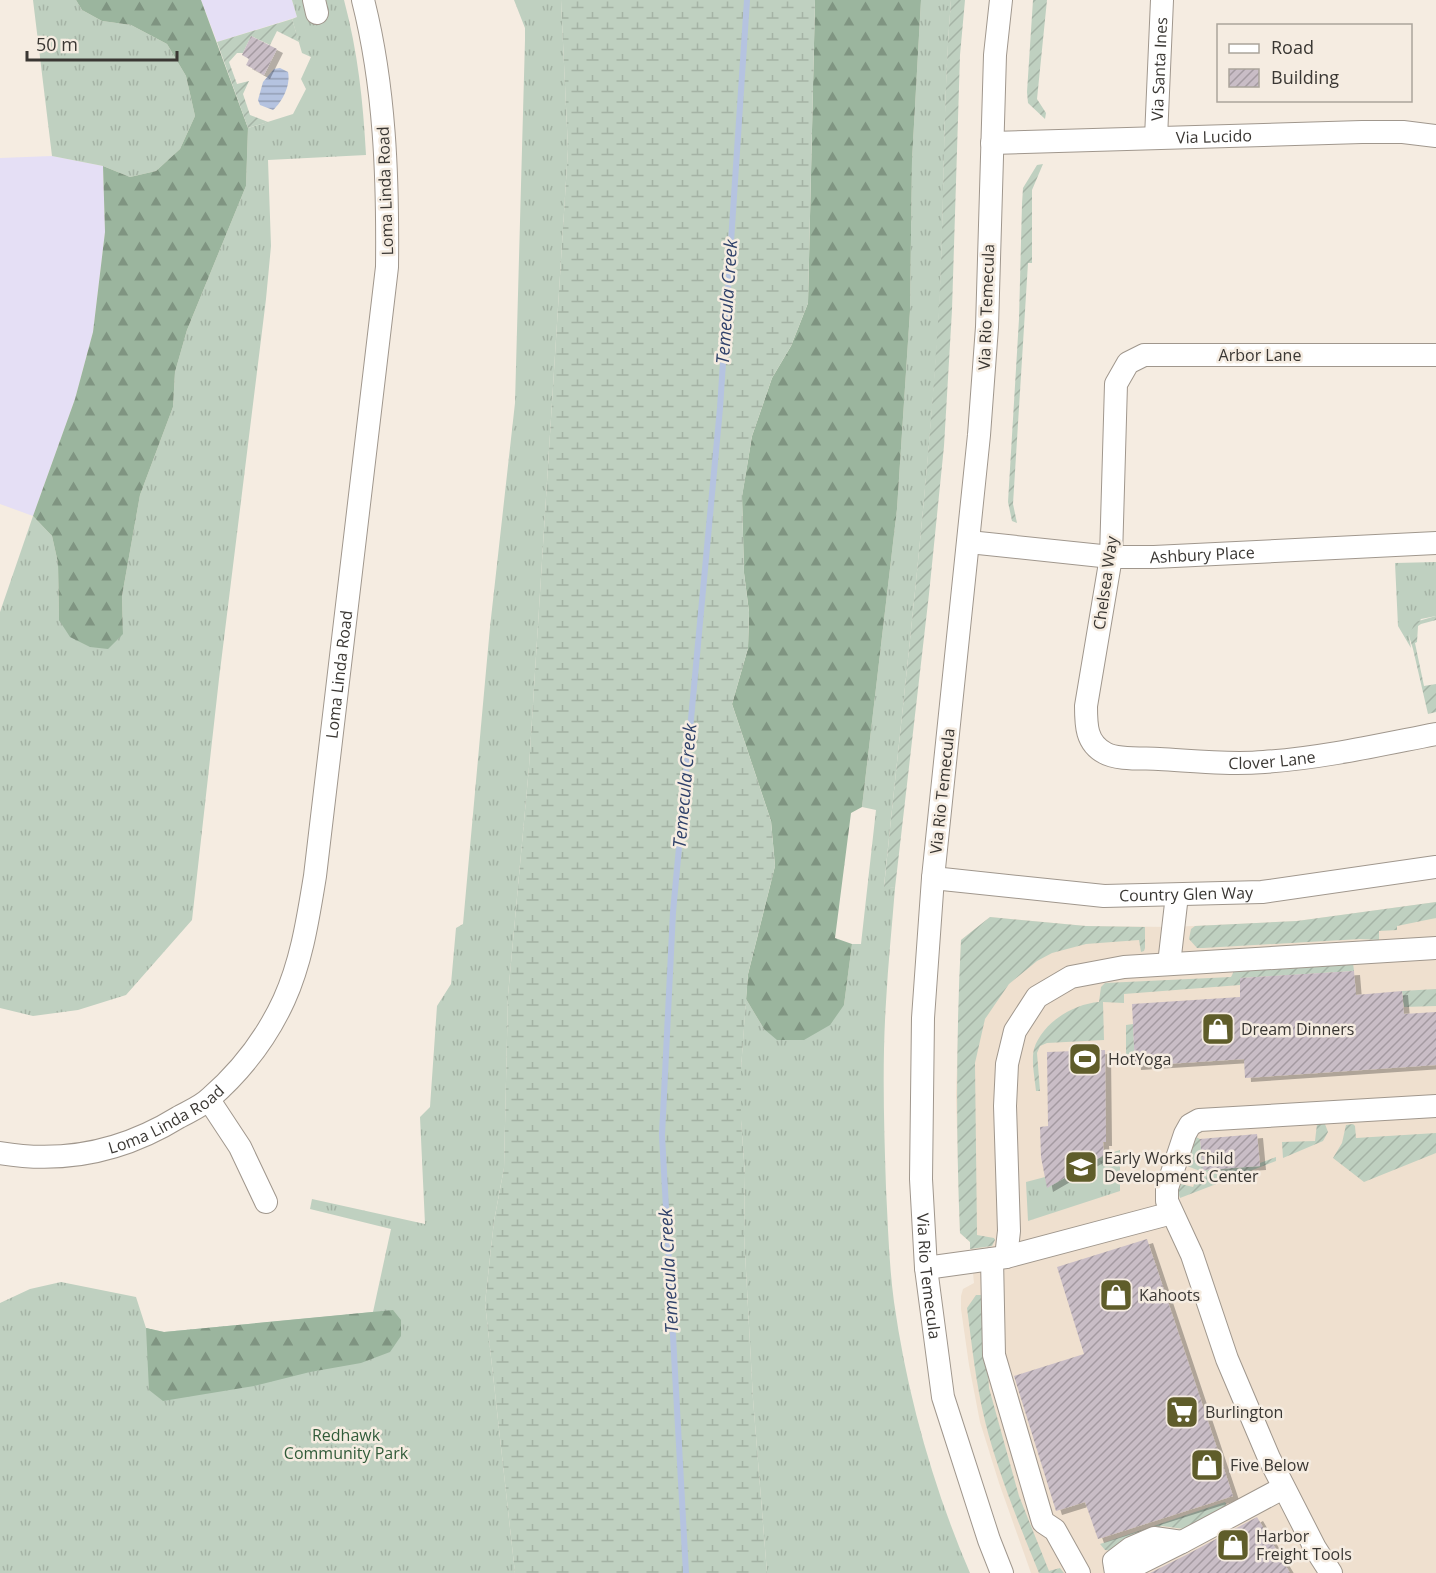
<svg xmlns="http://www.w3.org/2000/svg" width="1436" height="1573" viewBox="0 0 1436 1573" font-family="'Open Sans',sans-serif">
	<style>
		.built { fill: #efe0cf }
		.industrial { fill: #e5dff5 }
		.grass { fill: url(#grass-tufts) }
		.forest { fill: url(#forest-firs) }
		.wetland { fill: url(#wetland-marsh) }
		.garden { fill: url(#garden-furrows) }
		.water { fill: url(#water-rules) }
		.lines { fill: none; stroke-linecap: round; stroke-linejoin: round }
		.stream { stroke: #b5c3e0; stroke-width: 6 }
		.building { fill: url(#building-hatch); filter: url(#shadow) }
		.minor-casing { stroke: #a0978d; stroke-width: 24 }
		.minor { stroke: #fff; stroke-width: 22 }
		.labels { text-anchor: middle; stroke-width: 5; stroke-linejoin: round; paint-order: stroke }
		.street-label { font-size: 16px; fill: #3a3733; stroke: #f5ece1 }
		.poi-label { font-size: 16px; fill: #3a3733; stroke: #f5ece1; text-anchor: start }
		.park-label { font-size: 16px; fill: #315b39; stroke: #f5ece1 }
		.water-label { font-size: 18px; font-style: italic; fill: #2f416a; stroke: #f5ece1 }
	</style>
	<defs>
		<pattern id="grass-tufts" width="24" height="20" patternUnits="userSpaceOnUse" patternTransform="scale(1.5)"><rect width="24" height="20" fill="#bfd0c0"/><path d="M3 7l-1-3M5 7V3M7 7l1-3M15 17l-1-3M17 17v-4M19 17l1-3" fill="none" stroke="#a5b3a5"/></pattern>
		<pattern id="forest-firs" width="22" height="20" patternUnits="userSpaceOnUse" patternTransform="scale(1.5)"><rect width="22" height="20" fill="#9bb59e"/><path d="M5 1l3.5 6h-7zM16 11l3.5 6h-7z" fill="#7f9481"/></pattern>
		<pattern id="wetland-marsh" width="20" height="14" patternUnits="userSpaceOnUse" patternTransform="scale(1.5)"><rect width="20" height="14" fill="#bfd0c0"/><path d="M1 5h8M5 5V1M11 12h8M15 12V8" fill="none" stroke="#a5b3a5"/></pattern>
		<pattern id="garden-furrows" width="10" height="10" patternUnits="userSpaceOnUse" patternTransform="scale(1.5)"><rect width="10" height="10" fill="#bfd0c0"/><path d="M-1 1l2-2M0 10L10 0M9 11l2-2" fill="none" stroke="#a5b3a5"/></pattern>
		<pattern id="water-rules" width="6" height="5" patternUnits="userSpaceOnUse" patternTransform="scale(1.5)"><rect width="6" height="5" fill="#b5c3e0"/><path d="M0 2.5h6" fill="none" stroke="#949fb6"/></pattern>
		<pattern id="building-hatch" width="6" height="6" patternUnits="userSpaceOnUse" patternTransform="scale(1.5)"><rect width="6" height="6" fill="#c9bdc6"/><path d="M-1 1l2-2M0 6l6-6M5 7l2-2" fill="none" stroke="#a49aa1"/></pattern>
		<filter id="shadow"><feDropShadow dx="6" dy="4" stdDeviation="0" flood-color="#0004"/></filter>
	</defs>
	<rect width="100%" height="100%" fill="#f5ece1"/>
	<path class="built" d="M1436,902v671h-405l-32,-90 -19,-61 -11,-57 -8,-56v-13l2,-7 11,-6 -4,-41 -10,-9 -4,-137 5,-156 29,-23 96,9 86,1 125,-6z"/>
	<path class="industrial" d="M201,0h91l5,17 -80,25z
		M52,156l51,10 2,66 -12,100 -18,67 -42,117 -33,-12v-346z"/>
	<path class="grass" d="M33,0h43l6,10 20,11 29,4 36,19 19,32 9,40 -15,33 -24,22 -26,6 -27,-11 -51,-10z
		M292,0h52c14,53 19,100 22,155l-98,5 3,86 -5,53 -47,380 -27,241 -66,75 -48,15 -45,6 -33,-8v-396l33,-96 19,20 6,27 1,57 64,14 -1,-38 18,-101 33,-88 2,-35 12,-42 59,-144 2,-58 45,-14 13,-25 -5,-10 10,-22 -9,-4 -10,-34 5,-2z
		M514,0h47l7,149 -39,618 -21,228 -4,173 -10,53 -9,82 30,270h-515v-270l30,-14 31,-7 75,15 10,31 18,4 209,-20 18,-83 -81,-20 2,-10 113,25 -5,-107 10,-10 7,-101 14,-22 5,-56 7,-4 27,-297 25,-224 10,-363v-12z
		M921,0h30c-9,110 -6,221 -13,331 -13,185 -35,370 -54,555l11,2c-3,38 -7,76 -9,114 -4,62 -2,124 0,186 2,38 3,77 8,114 13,92 39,185 76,271h-203l-14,-174 -9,-165 1,-59 -4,-55v-51l5,-70 18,30 80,-24 8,-61h9l15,-134 -14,-3 35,-298 13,-198 2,-151z
		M1436,562v54l-15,3 -12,17 2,12 -13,-22 -3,-63z
		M1120,1150v41l-92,30 -2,-39 19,-5 3,10 56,-32z"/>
	<path class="forest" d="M76,0h125l47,128 -2,58 -59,144 -12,42 -2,35 -33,88 -18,101 1,38 -15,15 -18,-2 -20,-10 -11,-17 -1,-57 -6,-27 -19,-20 42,-117 18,-67 12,-100 -2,-66 27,11 26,-6 24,-22 15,-33 -9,-40 -19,-32 -36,-19 -29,-4 -20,-11z
		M815,0h106l-9,160 -2,151 -13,198 -35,298 -11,6 -16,125 17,6 -8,61 -14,20 -26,15h-27l-13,-11 -18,-30 2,-25 27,-108 -4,-45 -39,-117 16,-56 1,-36 -5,-39 -2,-77 10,-60 20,-58 19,-32 17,-43z
		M393,1310l8,10v16l-11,16 -29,11 -51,9 -56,14 -91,15 -14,-11 -3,-62 18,4z"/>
	<path class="wetland" d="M561,0h254l-7,303 -17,43 -19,32 -20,58 -10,61 2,76 5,39 -1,36 -16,56 39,117 4,45 -27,108 -7,95v51l4,55 -1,59 9,165 14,174h-252l-30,-270 9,-82 10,-53 4,-173 21,-228 39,-618z"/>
	<path class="garden" d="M951,0h14l-5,55 -8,255 -8,136 -15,148 -34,294 -11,-1c19,-188 42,-376 54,-565 7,-107 4,-215 13,-322z
		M1033,0h14l-10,99 9,14 -1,6 -17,-16 -1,-11z
		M292,19l7,23 -22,-11 -7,14 -19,-9 -8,17h-6l-8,9 8,22 12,-3 -6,13 7,21 18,7 -20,6 -31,-86z
		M1043,164l-11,26v73h-4l-15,241 4,19 -5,-2 -4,-19 11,-183 3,-115 1,-16 14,-23z
		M1436,616v4l-15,4 -3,2 -1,16 -2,1 9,43 12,-2v28l-8,2 -15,-65 -4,-13 6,-14z
		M1436,902v16l-39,8v4l-18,1v9l-19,-1 -157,9h-6l-8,-9 2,-10 4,-3 102,-5z
		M990,917l96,9 59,1v21l-1,3 -3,1 -2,-12 -53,4 -34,9 -15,8 -28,23 -24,35 -10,44 2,172 17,3 1,2 -3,6 -22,3v-7l-10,-9c-4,-98 -4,-195 1,-293z
		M1353,963l1,8 -114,7v7l-116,9v9l-21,-1 1,38 -57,3 -7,3 -3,7 3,38h-4c-1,-12 -5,-30 -2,-42 8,-26 39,-45 65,-47l2,-15 4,-4 126,-6 3,-6z
		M1436,989v17l-32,1 -2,-16z
		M1133,1024l2,42h-9v-41z
		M1321,1123l4,1 3,8 -5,9 -40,17 -1,-16 33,-1 2,-17z
		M1353,1124l2,2 1,12 80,-5v20l-72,29 -31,-24 9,-15 4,-18z
		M1196,1137l4,2 3,31 56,-4 1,-3 16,-6v4l-96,37 -2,-6 3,-8 12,3 7,-16 -13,-5z
		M976,1295h7l6,93 30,108 30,75 11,-3 4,5h-25c-20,-49 -41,-100 -54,-152 -9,-37 -13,-75 -18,-113z
		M1225,1502l4,7 -45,20 -22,-3 -20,8 -28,17 -9,-1 -5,-6z"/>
	<path class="water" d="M280,68l8,4c3,13 -6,30 -15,38l-13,-5 -2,-5 5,-18 11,-13z"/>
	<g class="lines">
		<path class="stream" d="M686,1573l-24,-438 11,-223 47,-504 27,-408"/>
	</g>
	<path class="building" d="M251,36l26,13 -13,26 -18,-10 3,-6 -7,-4z
		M1354,971l2,24 46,-4 2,23 32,-2v53l-191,13 -1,-19 -109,7 -3,-62 108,-7v-19z
		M1105,1050l1,92h-3l1,13 -57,33 -6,-31 -1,-30 8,-1 -1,-74z
		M1257,1134l3,32 -57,4 -3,-31z
		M1147,1239l86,257 -135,43 -13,-37 -29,9 -42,-135 70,-22 -27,-87z
		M1257,1517l33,56h-140l38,-19z"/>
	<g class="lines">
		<g class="minor-casing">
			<g id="minor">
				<path d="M314,0l3,13"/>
				<path id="s1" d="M1001,0l-6,55 -8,272 -8,108 -46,443 -10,140 -2,161 5,89 17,129 46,143 13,33"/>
				<path id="s2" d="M1156,138l6,-138"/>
				<path id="s3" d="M992,143l370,-11h41l33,4"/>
				<path id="s4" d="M1436,355h-292l-16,8 -12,21 -5,173 -25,149c0,19 0,37 19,47 11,7 41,5 54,6 35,2 70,6 105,3 58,-4 115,-17 172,-28"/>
				<path id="s5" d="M969,542l142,15h43l282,-14"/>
				<path id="s6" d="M933,878l171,18 158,-4 174,-25"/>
				<path d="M1169,964l8,-69"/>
				<path d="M209,1100l31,47 26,55"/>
				<path id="s7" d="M0,1153c64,11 124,-2 179,-36 11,-6 23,-11 31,-19 31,-27 57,-61 74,-98 18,-40 24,-82 31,-124l72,-609c1,-89 -2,-180 -24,-267"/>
				<path d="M1006,1257l3,-26 -4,-125 2,-42 8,-33 22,-34 34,-20 53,-10 312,-19"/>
				<path d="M992,1259l2,96 49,167 12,8 24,43"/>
				<path d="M926,1268l80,-11 166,-44"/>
				<path d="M1116,1573l-2,-12 17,-13 23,-10 28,4"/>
				<path d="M1120,1573l62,-31 101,-54"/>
				<path d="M1331,1573l-16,-25 -46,-90 -42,-99 -35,-104 -25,-54v-13l18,-54 5,-9 9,-5 237,-14"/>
			</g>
		</g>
		<use href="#minor" class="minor"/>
	</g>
	<defs>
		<g id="shop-square" transform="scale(1.725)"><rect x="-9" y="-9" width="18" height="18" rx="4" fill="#5f5d2a" stroke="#f5ece1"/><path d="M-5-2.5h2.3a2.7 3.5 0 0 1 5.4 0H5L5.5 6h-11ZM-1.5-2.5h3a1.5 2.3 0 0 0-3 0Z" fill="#fff"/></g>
		<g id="stadium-square" transform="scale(1.725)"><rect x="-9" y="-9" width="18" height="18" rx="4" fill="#5f5d2a" stroke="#f5ece1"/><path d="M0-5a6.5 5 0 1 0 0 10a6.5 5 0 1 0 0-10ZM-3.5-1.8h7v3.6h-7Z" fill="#fff"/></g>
		<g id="school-square" transform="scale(1.725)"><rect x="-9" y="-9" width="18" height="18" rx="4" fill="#5f5d2a" stroke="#f5ece1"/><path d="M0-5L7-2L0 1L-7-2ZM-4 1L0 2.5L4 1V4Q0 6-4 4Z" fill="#fff"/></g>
		<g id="supermarket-square" transform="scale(1.725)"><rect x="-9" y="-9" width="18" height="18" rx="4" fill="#5f5d2a" stroke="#f5ece1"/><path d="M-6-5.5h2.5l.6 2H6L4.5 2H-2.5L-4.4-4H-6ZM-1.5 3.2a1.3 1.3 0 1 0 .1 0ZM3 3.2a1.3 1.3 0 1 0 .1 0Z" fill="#fff"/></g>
	</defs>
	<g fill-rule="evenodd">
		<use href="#shop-square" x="1218" y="1029"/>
		<use href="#stadium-square" x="1085" y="1059"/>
		<use href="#school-square" x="1081" y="1167"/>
		<use href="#shop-square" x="1116" y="1295"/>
		<use href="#supermarket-square" x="1182" y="1412"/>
		<use href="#shop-square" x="1207" y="1465"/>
		<use href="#shop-square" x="1233" y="1545"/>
	</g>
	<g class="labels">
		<g class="street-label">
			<text dy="6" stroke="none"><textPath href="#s2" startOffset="69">Via Santa Ines</textPath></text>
			<text dy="6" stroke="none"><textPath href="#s3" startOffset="222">Via Lucido</textPath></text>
			<text transform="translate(385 191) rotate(-92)" y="6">Loma Linda Road</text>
			<text transform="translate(986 307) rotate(-88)" y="6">Via Rio Temecula</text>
			<text x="1260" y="361">Arbor Lane</text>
			<text dy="6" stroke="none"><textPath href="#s5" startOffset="234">Ashbury Place</textPath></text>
			<text transform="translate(1105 583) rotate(-82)" y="6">Chelsea Way</text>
			<text dy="6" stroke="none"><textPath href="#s7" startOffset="678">Loma Linda Road</textPath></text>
			<text dy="6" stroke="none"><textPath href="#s4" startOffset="880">Clover Lane</textPath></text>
			<text transform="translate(942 791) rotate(-84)" y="6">Via Rio Temecula</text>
			<text dy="6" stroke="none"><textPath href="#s6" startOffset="254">Country Glen Way</textPath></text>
			<text dy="6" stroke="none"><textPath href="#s7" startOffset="174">Loma Linda Road</textPath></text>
			<text dy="6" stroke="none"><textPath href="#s1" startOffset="1280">Via Rio Temecula</textPath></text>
		</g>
		<g class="poi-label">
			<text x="1241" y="1035">Dream Dinners</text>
			<text x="1108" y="1065">HotYoga</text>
			<text x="1104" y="1164">Early Works Child<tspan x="1104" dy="18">Development Center</tspan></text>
			<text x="1139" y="1301">Kahoots</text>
			<text x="1205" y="1418">Burlington</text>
			<text x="1230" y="1471">Five Below</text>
			<text x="1256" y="1542">Harbor<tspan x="1256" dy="18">Freight Tools</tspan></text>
		</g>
		<g class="park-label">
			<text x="346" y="1441">Redhawk<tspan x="346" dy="18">Community Park</tspan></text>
		</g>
		<g class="water-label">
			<text transform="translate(727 302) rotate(-86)" y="6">Temecula Creek</text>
			<text transform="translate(685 786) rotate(-85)" y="6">Temecula Creek</text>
			<text transform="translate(669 1271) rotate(-93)" y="6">Temecula Creek</text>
		</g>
	</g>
	<rect x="1217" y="24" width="195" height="78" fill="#f5ece1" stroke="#aaa49b" stroke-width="1.5"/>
	<rect x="1229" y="44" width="30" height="9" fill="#ffffff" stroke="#aaa49b" stroke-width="1.5"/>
	<text x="1271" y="54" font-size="18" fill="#3a3733">Road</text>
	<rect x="1229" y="69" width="30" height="18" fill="url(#building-hatch)" stroke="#aaa49b" stroke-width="1.5"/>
	<text x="1271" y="84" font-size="18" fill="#3a3733">Building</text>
	<path d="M27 51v9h150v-9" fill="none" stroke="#3a3733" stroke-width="3"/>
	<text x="36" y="51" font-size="18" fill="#3a3733" stroke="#f5ece1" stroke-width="4.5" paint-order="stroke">50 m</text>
</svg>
